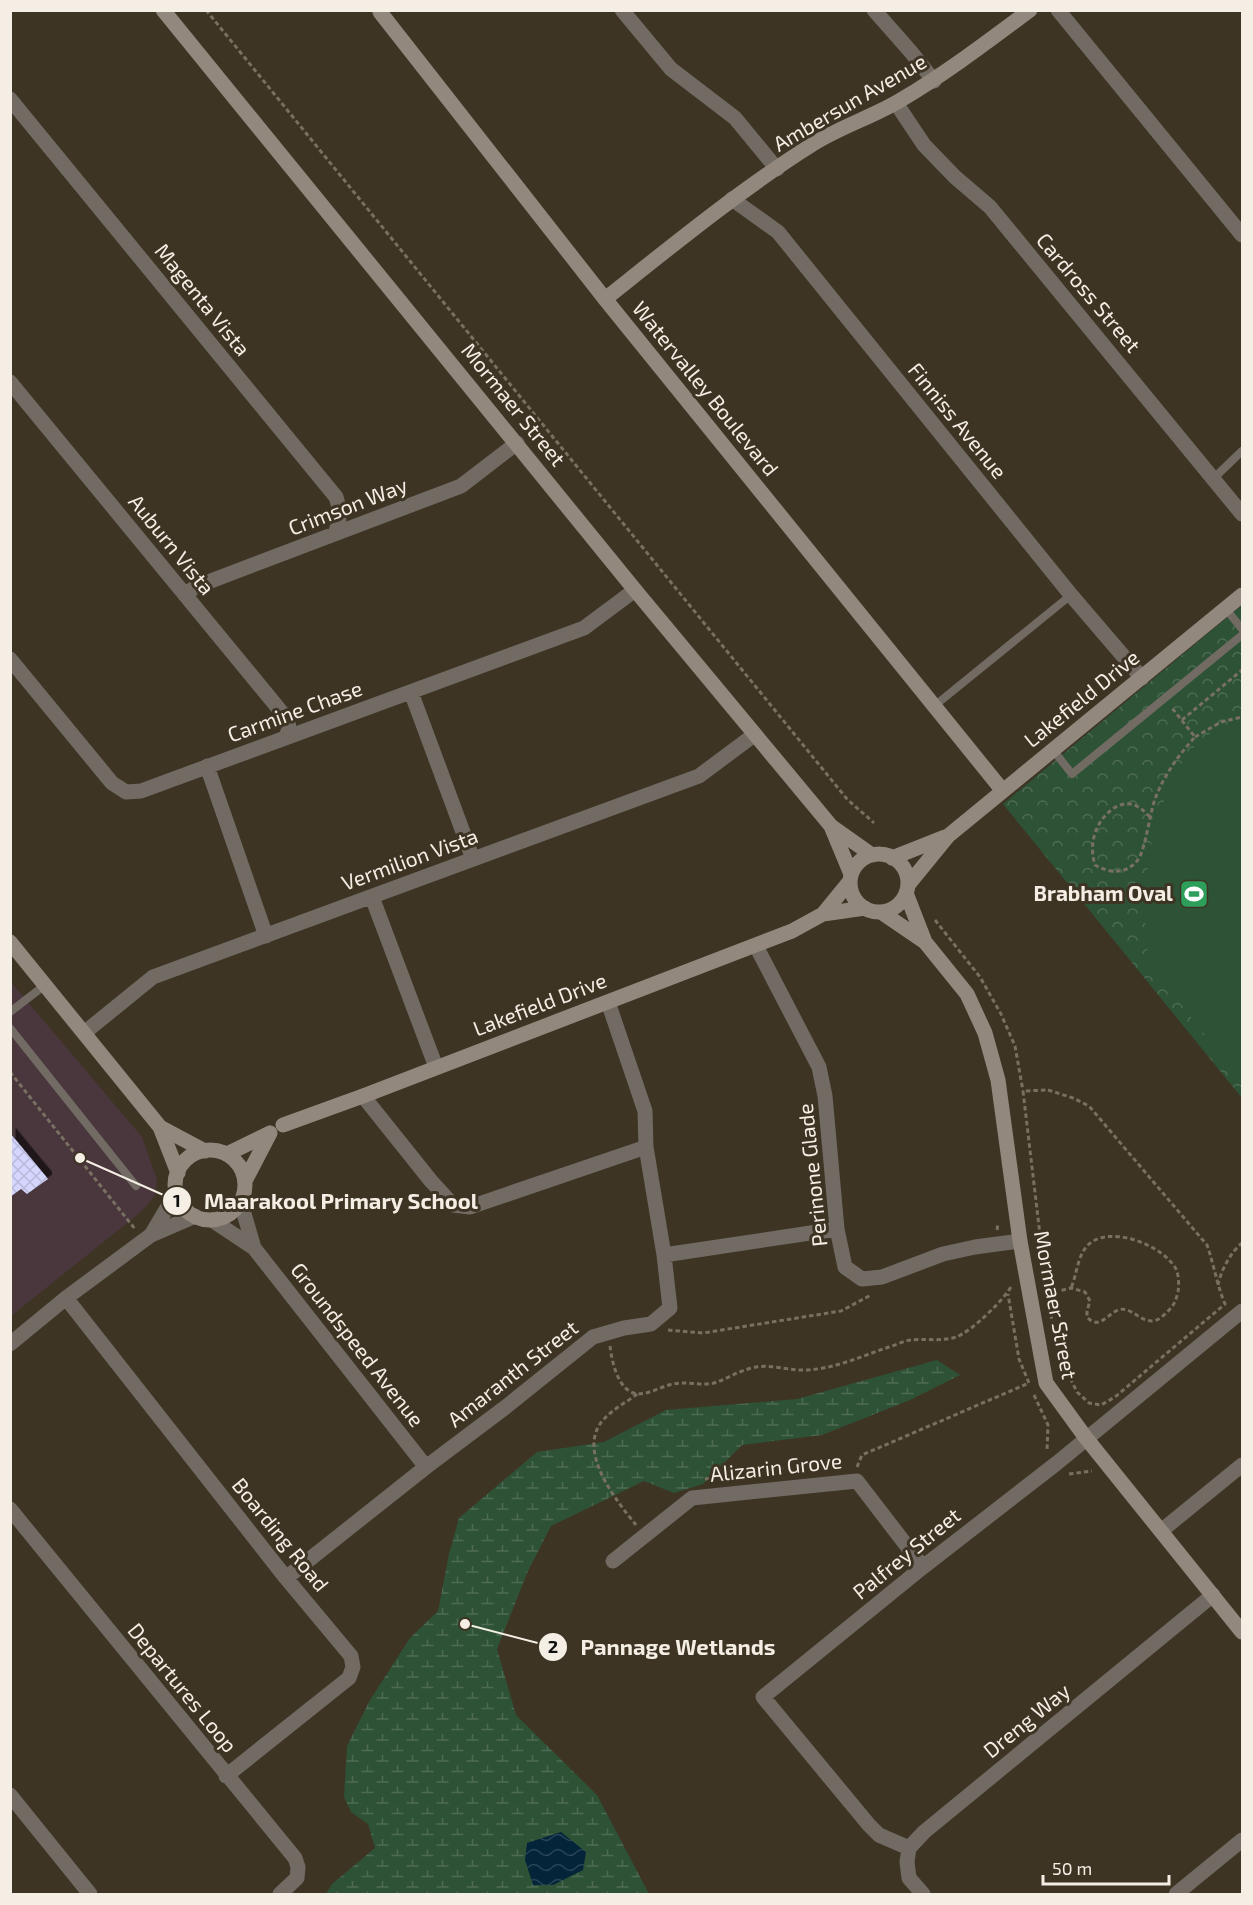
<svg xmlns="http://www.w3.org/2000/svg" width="1253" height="1905" viewBox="0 0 1253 1905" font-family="'Exo 2',sans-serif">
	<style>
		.education { fill: #4a373e }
		.wetland { fill: url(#wetland-marsh) }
		.park { fill: url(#park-crowns) }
		.pitch { fill: #2e5236 }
		.water { fill: url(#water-waves) }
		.building { fill: url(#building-cross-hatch); filter: url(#shadow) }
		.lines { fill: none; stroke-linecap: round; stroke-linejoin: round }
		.path { stroke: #787061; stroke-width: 3; stroke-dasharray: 4.5 3; stroke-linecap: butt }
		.lane { stroke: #716b64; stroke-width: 8 }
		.street { stroke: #716b64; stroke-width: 15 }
		.secondary { stroke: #92887d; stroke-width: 15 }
		.labels { text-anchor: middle; stroke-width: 6; stroke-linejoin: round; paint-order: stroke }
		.street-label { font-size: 21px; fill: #f4eee4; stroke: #3d3424 }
		.poi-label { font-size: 21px; font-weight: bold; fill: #f4eee4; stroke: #3d3424; text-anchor: end }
		.leader { fill: none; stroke: #f4eee4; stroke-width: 2 }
		.callout-dot { fill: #f4eee4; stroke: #3d3424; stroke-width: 2 }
		.mark-label { font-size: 18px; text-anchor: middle; font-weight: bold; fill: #111 }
		.callout-label { font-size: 22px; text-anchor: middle; font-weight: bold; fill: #f4eee4; stroke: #3d3424; stroke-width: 6; stroke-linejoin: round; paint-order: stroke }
	</style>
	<defs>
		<pattern id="wetland-marsh" width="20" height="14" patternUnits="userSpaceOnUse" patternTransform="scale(1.5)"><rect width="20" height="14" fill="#2e5236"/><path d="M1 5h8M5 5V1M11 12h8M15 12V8" fill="none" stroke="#4d6b53"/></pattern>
		<pattern id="park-crowns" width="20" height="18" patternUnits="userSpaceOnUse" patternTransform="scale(1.5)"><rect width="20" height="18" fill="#2e5236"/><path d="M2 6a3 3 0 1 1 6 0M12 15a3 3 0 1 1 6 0" fill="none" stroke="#4d6b53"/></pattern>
		<pattern id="water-waves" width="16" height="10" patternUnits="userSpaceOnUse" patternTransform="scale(1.5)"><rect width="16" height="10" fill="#032439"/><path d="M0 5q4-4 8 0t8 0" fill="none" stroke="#284456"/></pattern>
		<pattern id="building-cross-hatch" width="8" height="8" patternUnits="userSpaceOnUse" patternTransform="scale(1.5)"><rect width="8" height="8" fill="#d4d6fe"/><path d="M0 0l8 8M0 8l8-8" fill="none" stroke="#b8b9d9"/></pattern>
		<filter id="shadow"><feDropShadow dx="5.5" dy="-5.5" stdDeviation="0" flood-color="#0009"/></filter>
	</defs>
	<rect width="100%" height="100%" fill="#3d3424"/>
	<path class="education" d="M10,981l132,156 15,43 -2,15 -13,16 -131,105z"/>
	<path class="wetland" d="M937,1360l23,15 -50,25 -88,35 -80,10 -39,39 -29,9 -30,-12 -93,45 -23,45 -31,78 19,66 81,80 52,99h-323l6,-10 43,-36 -7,-24 -17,-12 -7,-15 3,-51 23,-46 40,-62 28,-27 11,-57 10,-36 78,-66 67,-10 62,-32 131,-11z"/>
	<path class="park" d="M1242,605v493l-239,-294z"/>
	<path class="pitch" d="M1242,722v359l-93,-117 -4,-35 3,-71 11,-45 18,-43 21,-28 21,-14z"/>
	<path class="water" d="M561,1832l25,20 -3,18 -30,15h-20l-8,-25 2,-17z"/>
	<path class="building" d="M10,1133l38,46 -21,15 -6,-5 -11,8z"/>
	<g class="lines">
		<path class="path" d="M206,10l641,789 27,24
			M1182,720l60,-50
			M1195,737l26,-15 21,-5
			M1150,817c-6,-6 -12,-12 -20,-13 -8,-1 -16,3 -21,8 -15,13 -20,34 -14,53 14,8 30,10 42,-4 8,-8 13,-49 18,-62 9,-24 23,-43 40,-62l-23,-29
			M935,920l45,57 21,37 14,32 8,45
			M10,1072l125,157
			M1048,1090l25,8 16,8 118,139c7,20 10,40 18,59l-110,93 -14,8 -12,-2 -12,-11 -19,-39 -11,-59 -24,-203z
			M997,1230l1,-7
			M1218,1285c3,-15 13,-33 24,-42
			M1047,1294l24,-6 14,4 5,9 -3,10v6c15,17 24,-13 40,-7 9,3 15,11 25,11 6,0 11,-5 15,-9 7,-6 9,-12 11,-20 1,-7 1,-16 -2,-23 -13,-24 -67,-45 -88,-24 -11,11 -11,30 -17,43
			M668,1330l35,3 138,-22 30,-16
			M610,1346c2,16 8,46 28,48 12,0 24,-8 35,-10 13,-3 28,2 41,-1 13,-4 24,-12 38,-15 18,-5 35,3 54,2 28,-1 56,-14 83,-23 7,-2 14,-6 22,-7 14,-2 30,2 45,-3 15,-5 49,-38 56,-52
			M1034,1395l14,30 -1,26
			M857,1467l5,-12 167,-72 -10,-24 -11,-65
			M1069,1474l23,-3
			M705,1479l119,-16 6,6
			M636,1525c-20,-25 -61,-75 -32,-106 9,-10 23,-17 33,-25"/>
		<path class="lane" d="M1214,478l28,-27
			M1226,609l16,20
			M933,707l138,-112
			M1053,750l19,24 170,-139
			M10,1012l35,-27
			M10,1028l126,158"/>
		<path class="street" d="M622,10l49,59 64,49 42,51
			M874,10l37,42 23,29
			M1058,10l184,225
			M10,99l326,398c5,14 4,23 -1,37
			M896,103l28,42 31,32 35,30 252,307
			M732,199l46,33 293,363 71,83
			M10,382l278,338 1,9 -3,8
			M185,595l10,-8 266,-101 56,-43
			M10,659l102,124 14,9 15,-1 443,-163 51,-38
			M411,692l62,167
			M207,766l59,170
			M372,897l64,170
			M756,946l63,121 6,29 12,133 8,38 17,12 20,-2 61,-23 32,-7 45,-6
			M84,1033l69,-56 546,-201 55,-41
			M363,1096l68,85 22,24 17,2 176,-60
			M241,1203l13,45
			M212,1220l42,28 172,219
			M151,1235l25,-42
			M664,1255l173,-26
			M66,1298l220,280 65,78 2,11 -4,11 -123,98
			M10,1344l56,-46 85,-63 44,-19
			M10,1509l285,349 3,9 -1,11 -17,16
			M1161,1531l81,-66
			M613,1561l79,-63 165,-17 66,86
			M286,1578l140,-111 81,-61 86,-69 31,-9 27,-4 19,-16 -6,-53 -18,-108 -1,-36 -37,-109
			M10,1795l80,99
			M909,1848l-30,-13 -10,-10 -106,-128 160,-130 134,-104 185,-152
			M923,1894l-14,-16 -2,-16 2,-14 15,-16 289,-237
			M1176,1894l66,-54"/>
		<path class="secondary" d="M163,10l472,580 196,236 41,29
			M381,10l-1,2 225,287 398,492
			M605,299c68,-54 135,-109 208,-155 27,-17 59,-27 86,-43 46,-27 88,-59 131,-91
			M831,826l20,48
			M850 883a29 29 0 1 1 58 0a29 29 0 1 1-58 0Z
			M892,858l53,-21
			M908,885l40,-49 294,-241
			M906,893l19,49 42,52 18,39 13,47 22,161 26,142 40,55 156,194
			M881,912l44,30
			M823,914l42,-6
			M10,942l150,185 18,46
			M283,1125l80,-29 429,-165 31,-17 27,-33
			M160,1127l45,24
			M175 1185a35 35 0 1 1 70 0a35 35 0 1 1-70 0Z
			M227,1154l43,-21
			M245,1181l25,-48"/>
	</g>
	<defs>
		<g id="stadium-square" transform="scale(1.5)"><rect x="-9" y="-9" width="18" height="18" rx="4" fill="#2e9e5b" stroke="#3d3424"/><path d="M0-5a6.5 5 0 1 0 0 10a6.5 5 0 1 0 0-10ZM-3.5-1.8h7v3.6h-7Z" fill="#fff"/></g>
	</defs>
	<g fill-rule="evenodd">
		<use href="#stadium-square" x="1194" y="894"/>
	</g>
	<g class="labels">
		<g class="street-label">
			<text transform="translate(850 103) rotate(-30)" y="7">Ambersun Avenue</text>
			<text transform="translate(1088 293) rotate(50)" y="7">Cardross Street</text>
			<text transform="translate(202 300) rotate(51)" y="7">Magenta Vista</text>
			<text transform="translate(705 389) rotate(51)" y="7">Watervalley Boulevard</text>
			<text transform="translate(513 405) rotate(51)" y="7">Mormaer Street</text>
			<text transform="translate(957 421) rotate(51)" y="7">Finniss Avenue</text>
			<text transform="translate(348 507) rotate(-21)" y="7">Crimson Way</text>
			<text transform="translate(171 545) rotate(51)" y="7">Auburn Vista</text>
			<text transform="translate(1082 699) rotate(-39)" y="7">Lakefield Drive</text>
			<text transform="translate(295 712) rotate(-20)" y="7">Carmine Chase</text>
			<text transform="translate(410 860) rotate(-20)" y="7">Vermilion Vista</text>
			<text transform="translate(540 1005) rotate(-21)" y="7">Lakefield Drive</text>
			<text transform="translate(813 1175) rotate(-96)" y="7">Perinone Glade</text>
			<text transform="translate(1055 1305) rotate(79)" y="7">Mormaer Street</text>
			<text transform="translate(357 1345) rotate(52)" y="7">Groundspeed Avenue</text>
			<text transform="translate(513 1374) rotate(-38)" y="7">Amaranth Street</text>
			<text transform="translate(776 1468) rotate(-6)" y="7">Alizarin Grove</text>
			<text transform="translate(280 1535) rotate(51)" y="7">Boarding Road</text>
			<text transform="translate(907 1554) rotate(-39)" y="7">Palfrey Street</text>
			<text transform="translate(182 1688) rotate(51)" y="7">Departures Loop</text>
			<text transform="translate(1027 1721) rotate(-39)" y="7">Dreng Way</text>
		</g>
		<g class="poi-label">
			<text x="1173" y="901">Brabham Oval</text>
		</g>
	</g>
	<path class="leader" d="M80 1158L177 1201M465 1624L553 1647"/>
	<g class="callout-dot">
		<circle cx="80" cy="1158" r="6"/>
		<circle cx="465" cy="1624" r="6"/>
		<circle cx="177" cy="1201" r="15"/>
		<circle cx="553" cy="1647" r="15"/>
	</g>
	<g class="mark-label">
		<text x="177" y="1207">1</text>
		<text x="553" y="1653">2</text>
	</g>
	<g class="callout-label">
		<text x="341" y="1209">Maarakool Primary School</text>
		<text x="678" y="1655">Pannage Wetlands</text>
	</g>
	<rect width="1253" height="1905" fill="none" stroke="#f4eee4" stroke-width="24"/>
	<path d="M1043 1875v9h126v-9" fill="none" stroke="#f4eee4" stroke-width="3"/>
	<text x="1052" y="1875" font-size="18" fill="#f4eee4" stroke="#3d3424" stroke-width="4.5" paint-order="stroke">50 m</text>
</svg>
